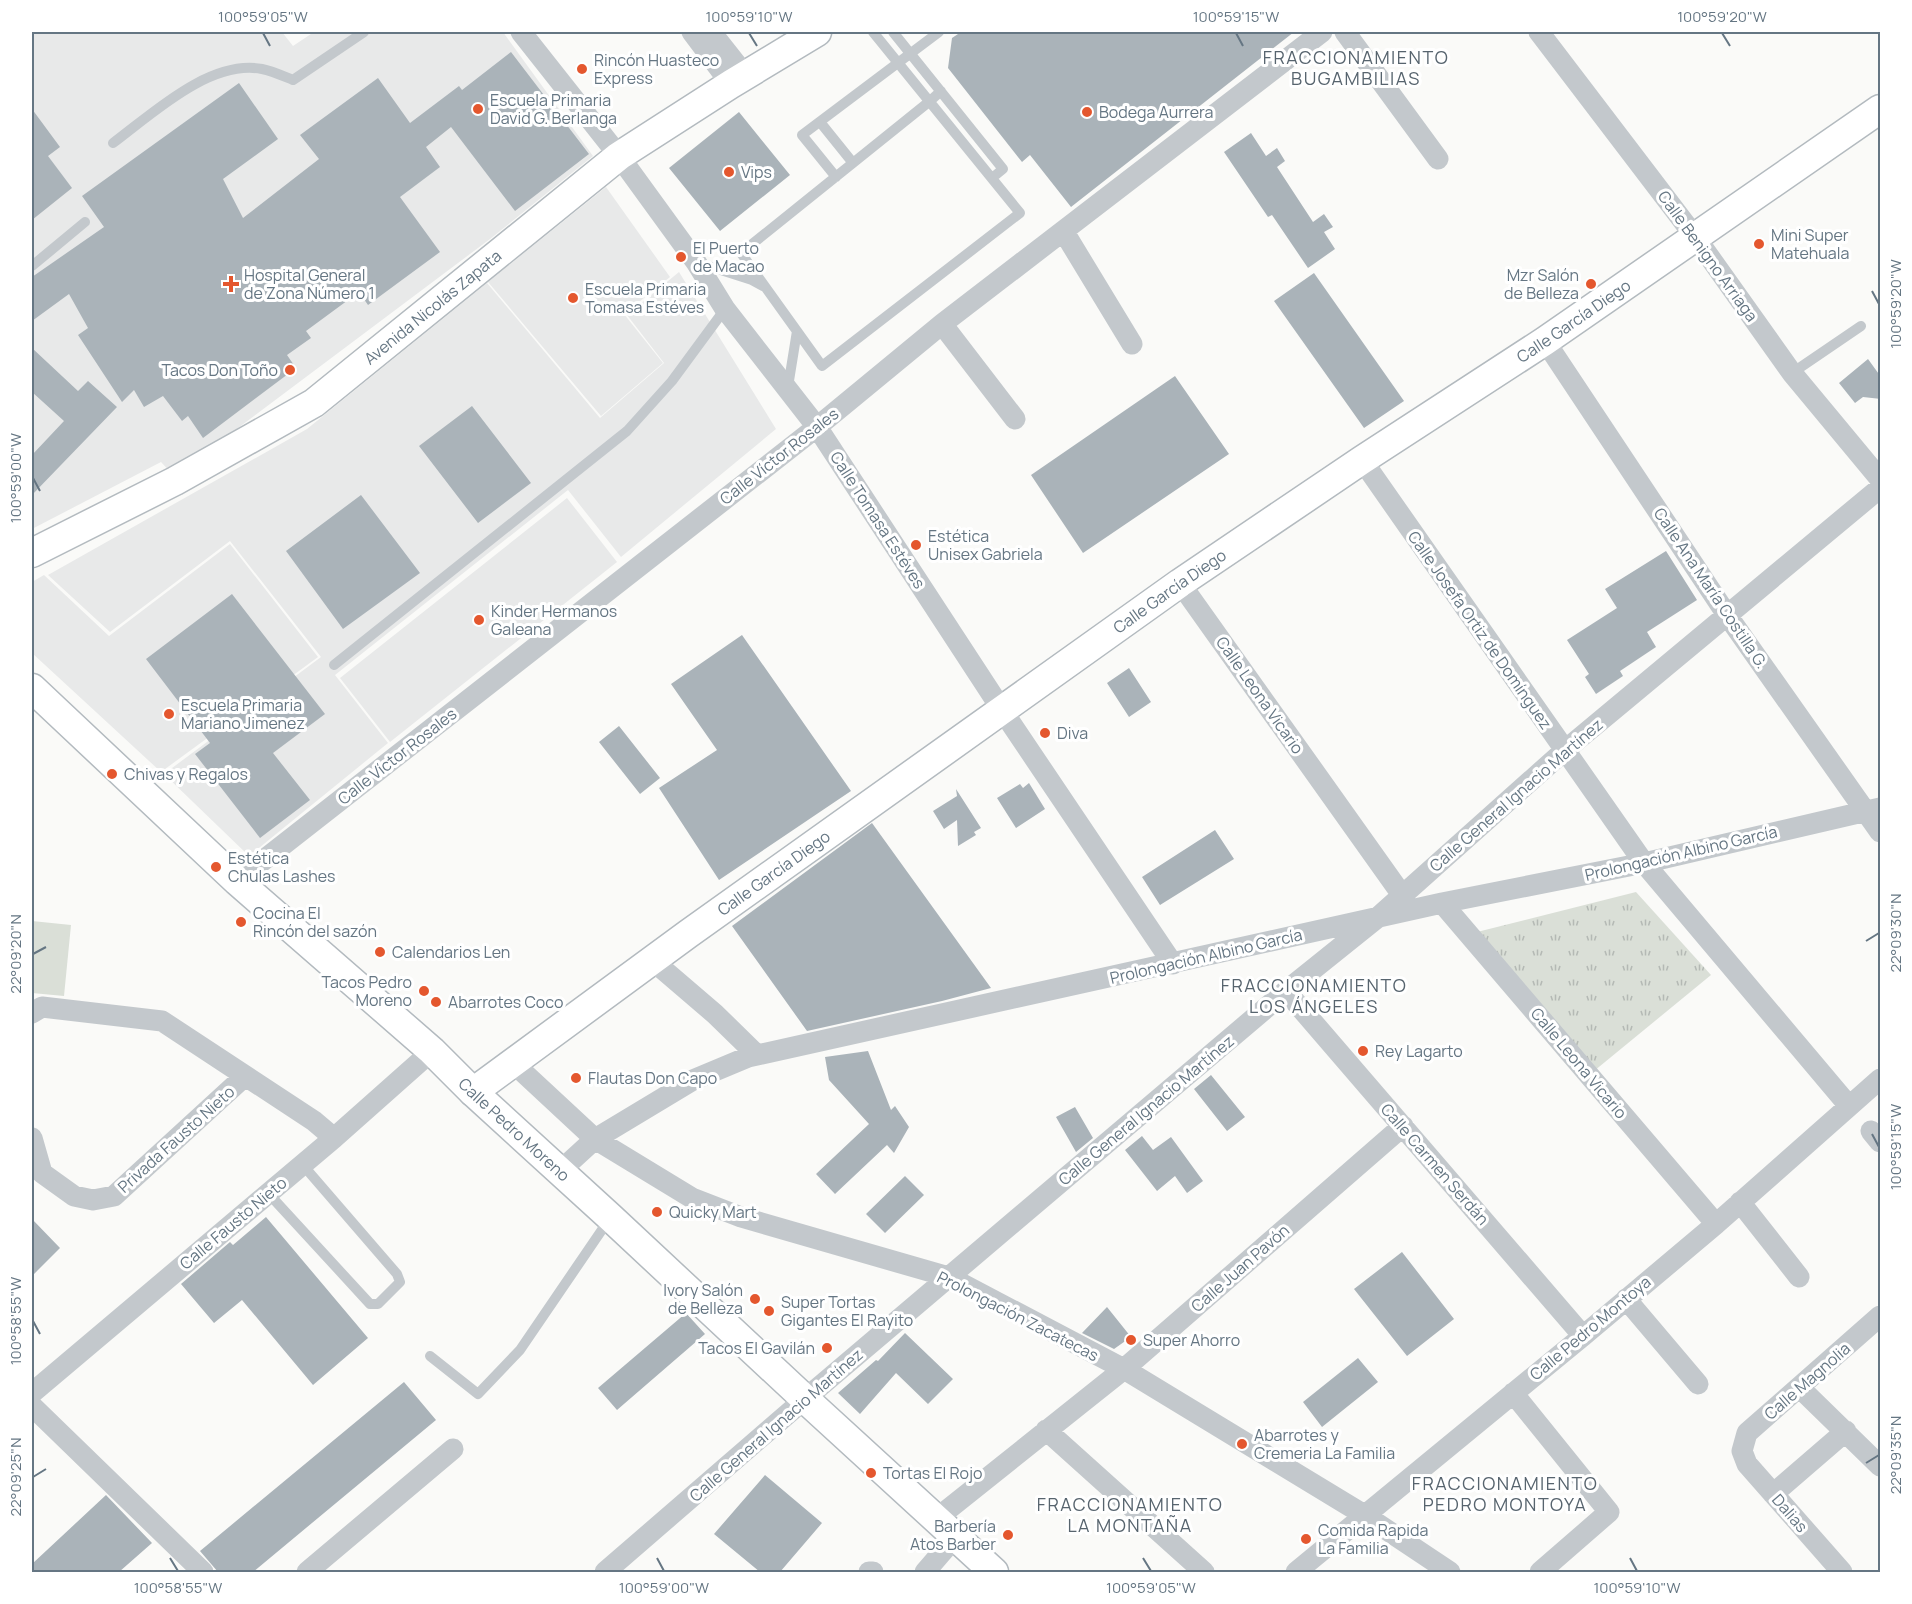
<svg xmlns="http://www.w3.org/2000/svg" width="1912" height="1604" viewBox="0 0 1912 1604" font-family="Manrope,sans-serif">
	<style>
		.built { fill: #e8e9e9 }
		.grass { fill: url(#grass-tufts) }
		.pitch { fill: #dadfd7 }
		.building { fill: #aab3b9 }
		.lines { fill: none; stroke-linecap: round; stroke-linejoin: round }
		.secondary-casing { stroke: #b3babf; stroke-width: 31 }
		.lane { stroke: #c3c8cc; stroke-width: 10 }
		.street { stroke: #c3c8cc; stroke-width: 21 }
		.secondary { stroke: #fff; stroke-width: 28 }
		.ticks { fill: none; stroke: #657683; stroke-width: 2 }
		.poi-dot { fill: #e4572e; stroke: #fff; stroke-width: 2 }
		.labels { text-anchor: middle; stroke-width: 6; stroke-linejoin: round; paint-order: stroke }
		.poi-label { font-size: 16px; fill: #657683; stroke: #fff; text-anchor: start }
		.street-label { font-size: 16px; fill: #657683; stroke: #fff }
		.neighbourhood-label { font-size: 18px; letter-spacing: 1.5px; fill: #57646e; stroke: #fff }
		.neatline { fill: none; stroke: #657683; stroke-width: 2 }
		.ticks-label { font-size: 15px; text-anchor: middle; fill: #657683 }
	</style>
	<defs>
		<pattern id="grass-tufts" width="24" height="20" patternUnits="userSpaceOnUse" patternTransform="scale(1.5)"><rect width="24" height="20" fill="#dadfd7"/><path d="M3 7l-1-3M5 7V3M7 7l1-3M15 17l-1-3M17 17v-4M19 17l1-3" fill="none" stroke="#b4b9b4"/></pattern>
	</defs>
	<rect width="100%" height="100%" fill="#fafaf8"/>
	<path class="built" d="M32,32h250l11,14 21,-14h189l90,124 -103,83 -316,237 -13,-14 -129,67z
		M606,187l64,90 -46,37 39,49 -62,53 -113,-134z
		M679,272l97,157 -155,128 -53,-67 -233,185 53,68 -139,113 -85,-82 157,-117 -91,-116 -120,91 -62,-57 259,-146 180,-146 113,135 64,-55 -37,-48z
		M567,498l50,64 -227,180 -50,-64z
		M230,544l88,113 -157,115 -129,-119v-71l12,-7 65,61z"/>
	<path class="grass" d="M1636,892l75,83 -117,96 -117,-139z"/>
	<path class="pitch" d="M32,921l39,4 -7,71 -32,-3z"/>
	<path class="building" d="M961,32h333l-223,175 -41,-52 -8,7 -74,-94 4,-30z
		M511,52l78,102 -74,57 -64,-84 -25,20 14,20 -40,30 40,55 -72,53 -9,-13 -53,39 5,7 -24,17 9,13 -93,70 -15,-22 -6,5 -19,-25 -19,11 -10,-17 -12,12 -44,-67 10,-7 -19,-34 -37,27v-44l72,-50 -22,-31 157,-113 39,56 -55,40 20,39 76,-59 -19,-24 78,-57 32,45 49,-37 3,4z
		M32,109l28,38 -12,9 24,32 -40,32z
		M739,112l51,63 -70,56 -51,-63z
		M1251,133l15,23 11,-8 8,13 -8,6 36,55 11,-8 9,13 -9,5 11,17 -27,19 -36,-53 -4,2 -44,-65z
		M1314,273l90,128 -40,27 -90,-127z
		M32,348l46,43 10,-10 29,26 -85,88v-40l32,-34 -32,-29z
		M1868,359l13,18v22l-18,-2 -8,6 -16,-20z
		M1175,376l54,78 -146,99 -52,-78z
		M472,406l59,77 -53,40 -59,-77z
		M361,495l59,78 -77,56 -57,-78z
		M1666,551l31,49 -50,32 9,15 -36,24 3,5 -27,18 -11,-17 4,-3 -22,-34 50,-32 -12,-19z
		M232,594l93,120 -52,39 37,47 -50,38 -65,-84 15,-11 -64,-84z
		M742,635l109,156 -132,89 -60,-92 58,-38 -46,-66z
		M1129,668l22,34 -22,15 -22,-34z
		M619,726l41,52 -20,16 -41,-52z
		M1029,783l16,26 -29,19 -19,-30 23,-14 3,4z
		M956,789l25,39 -7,4 2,3 -18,11 -1,-26 -13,9 -11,-18 24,-15z
		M872,823l119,165 -49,13 -135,30 -75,-105z
		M1215,830l19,29 -74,46 -18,-28z
		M868,1051l23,59 4,-4 14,21 -15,26 -7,-8 -52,49 -19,-20 53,-50 -40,-44 -4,-23z
		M1211,1075l34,42 -18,14 -33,-42z
		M1075,1107l18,31 -17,14 -20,-35z
		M1142,1136l11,14 18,-13 32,44 -16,12 -12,-17 -18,15 -32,-41z
		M905,1176l19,19 -39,38 -19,-19z
		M266,1217l102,121 -55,47 -71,-85 -28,23 -33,-39 49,-42 3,3z
		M32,1219l28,29 -28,28z
		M1402,1252l52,67 -47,37 -53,-67z
		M1107,1307l24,30 -17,12 -32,-16z
		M686,1313l19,21 -88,76 -19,-22z
		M905,1333l48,46 -25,25 -32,-31 -36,41 -22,-21 38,-33 2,1z
		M1358,1358l20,24 -56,45 -19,-25z
		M404,1382l32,38 -183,152h-35l-18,-21z
		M765,1475l57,48 -42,49h-20l-46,-38z
		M106,1495l46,48 -33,29h-87v-8z"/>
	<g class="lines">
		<g class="secondary-casing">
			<g id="secondary">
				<path id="s1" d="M32,553l143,-72 139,-78 305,-247 112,-72 86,-52"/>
				<path id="s2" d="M32,688l205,193 195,170 41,41 137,125 195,182 189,173"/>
				<path id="s3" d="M473,1092l215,-158 492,-351 182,-123 183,-119 335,-232"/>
			</g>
		</g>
		<path class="lane" d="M873,32l147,181 -198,153 -81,-113 189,-152 11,-10
			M893,32l110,137 -11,9
			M820,122l33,41
			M113,143c39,-29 97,-84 149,-74 10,2 21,7 31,11l71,-48
			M836,177l-34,-42 137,-103
			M699,263l53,17 11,6
			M32,266l53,-44
			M1792,373l69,-47
			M788,387l9,-56
			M334,665l293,-234 45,-50 53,-72
			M268,1193l102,111h8l22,-22 -3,-8 -95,-110
			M430,1356l48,38 42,-44 90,-132"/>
		<path class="street" d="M521,32l98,124 77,106 29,47 92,118 185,283 171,254
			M692,32l39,52
			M711,32l34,43
			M1345,32l93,127
			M1539,32l157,206 96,135 88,106
			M1064,232l68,112
			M942,324l73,95
			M1545,341l182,274 153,217
			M1362,460l282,403 205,243
			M1180,583l222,312
			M237,881l580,-454 125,-103 380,-292
			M1442,903l274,321
			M652,960l63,54 42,41
			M1286,991l297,345
			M32,1013l10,-6 120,14 152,100 20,17
			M512,1062l83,77 97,59 49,19 208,60 175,92 242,147 84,56
			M1871,1131l9,11
			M32,1138l10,35 32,23 19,4 21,-4 131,-120
			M560,1171l35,-32 98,-59 55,-23 694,-154 202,-40 236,-55
			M1740,1202l59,75
			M1626,1299l72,85
			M1800,1388l80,78
			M32,1393l302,-255 98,-87
			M1513,1393l96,119 -69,60
			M32,1406l171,166
			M1046,1430l158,142
			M1773,1494l73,-63
			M936,1519l188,-150 279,-243
			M307,1572l146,-123
			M605,1572l200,-173 481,-408 91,-73 187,-167 316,-263
			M869,1572h4
			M925,1572l31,-36
			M1296,1572l287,-236 133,-112 164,-145
			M1842,1572l-95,-108 -5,-13 5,-18 133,-117"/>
		<use href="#secondary" class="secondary"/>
	</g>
	<path class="ticks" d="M263,33l7,13M749,33l8,13M1236,33l7,13M1722,33l8,13M1872,291l7,13M33,478l7,13M1866,941l13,-8M33,954l13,-7M1872,1134l7,13M33,1321l7,13M1866,1463l13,-8M33,1477l13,-8M170,1558l8,13M657,1558l7,13M1143,1558l8,13M1630,1558l7,13"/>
	<g class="poi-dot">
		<circle cx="582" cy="69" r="6"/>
		<circle cx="478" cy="109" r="6"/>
		<circle cx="1087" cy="112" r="6"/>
		<circle cx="729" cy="172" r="6"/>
		<circle cx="1759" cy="244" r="6"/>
		<circle cx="681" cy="257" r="6"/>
		<path d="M228 275h6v6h6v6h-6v6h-6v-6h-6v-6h6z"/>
		<circle cx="1591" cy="284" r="6"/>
		<circle cx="573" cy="298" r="6"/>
		<circle cx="290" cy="370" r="6"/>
		<circle cx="916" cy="545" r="6"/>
		<circle cx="479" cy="620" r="6"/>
		<circle cx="169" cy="714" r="6"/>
		<circle cx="1045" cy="733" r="6"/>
		<circle cx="112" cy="774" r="6"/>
		<circle cx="216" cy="867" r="6"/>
		<circle cx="241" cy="922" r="6"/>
		<circle cx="380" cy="952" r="6"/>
		<circle cx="424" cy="991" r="6"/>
		<circle cx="436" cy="1002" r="6"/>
		<circle cx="1363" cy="1051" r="6"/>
		<circle cx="576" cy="1078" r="6"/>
		<circle cx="657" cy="1212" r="6"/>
		<circle cx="755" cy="1299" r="6"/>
		<circle cx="769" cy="1311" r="6"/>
		<circle cx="1131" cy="1340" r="6"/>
		<circle cx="827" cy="1348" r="6"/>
		<circle cx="1242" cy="1444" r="6"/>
		<circle cx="871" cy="1473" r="6"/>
		<circle cx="1008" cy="1535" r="6"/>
		<circle cx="1306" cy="1539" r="6"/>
	</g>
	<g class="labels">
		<g class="poi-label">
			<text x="594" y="66">Rincón Huasteco<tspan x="594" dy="18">Express</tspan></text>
			<text x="490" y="106">Escuela Primaria<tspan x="490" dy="18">David G. Berlanga</tspan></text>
			<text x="1099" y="118">Bodega Aurrera</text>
			<text x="741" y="178">Vips</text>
			<text x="1771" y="241">Mini Super<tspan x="1771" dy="18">Matehuala</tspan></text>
			<text x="693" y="254">El Puerto<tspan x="693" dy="18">de Macao</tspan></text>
			<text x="244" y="281">Hospital General<tspan x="244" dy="18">de Zona Número 1</tspan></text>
			<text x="1579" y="281" text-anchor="end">Mzr Salón<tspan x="1579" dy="18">de Belleza</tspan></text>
			<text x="585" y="295">Escuela Primaria<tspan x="585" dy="18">Tomasa Estéves</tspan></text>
			<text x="278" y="376" text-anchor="end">Tacos Don Toño</text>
			<text x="928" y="542">Estética<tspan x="928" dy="18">Unisex Gabriela</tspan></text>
			<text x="491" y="617">Kinder Hermanos<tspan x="491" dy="18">Galeana</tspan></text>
			<text x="181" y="711">Escuela Primaria<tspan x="181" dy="18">Mariano Jimenez</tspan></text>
			<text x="1057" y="739">Diva</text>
			<text x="124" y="780">Chivas y Regalos</text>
			<text x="228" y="864">Estética<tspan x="228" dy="18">Chulas Lashes</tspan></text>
			<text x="253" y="919">Cocina El<tspan x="253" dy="18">Rincón del sazón</tspan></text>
			<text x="392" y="958">Calendarios Len</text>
			<text x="412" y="988" text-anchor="end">Tacos Pedro<tspan x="412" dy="18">Moreno</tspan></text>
			<text x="448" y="1008">Abarrotes Coco</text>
			<text x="1375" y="1057">Rey Lagarto</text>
			<text x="588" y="1084">Flautas Don Capo</text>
			<text x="669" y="1218">Quicky Mart</text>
			<text x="743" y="1296" text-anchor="end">Ivory Salón<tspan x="743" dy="18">de Belleza</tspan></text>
			<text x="781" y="1308">Super Tortas<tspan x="781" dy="18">Gigantes El Rayito</tspan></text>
			<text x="1143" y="1346">Super Ahorro</text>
			<text x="815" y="1354" text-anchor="end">Tacos El Gavilán</text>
			<text x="1254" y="1441">Abarrotes y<tspan x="1254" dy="18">Cremeria La Familia</tspan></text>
			<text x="883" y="1479">Tortas El Rojo</text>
			<text x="996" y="1532" text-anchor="end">Barbería<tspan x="996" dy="18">Atos Barber</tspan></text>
			<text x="1318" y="1536">Comida Rapida<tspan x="1318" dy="18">La Familia</tspan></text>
		</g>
		<g class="street-label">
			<text transform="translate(1708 256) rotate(54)" y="6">Calle Benigno Arriaga</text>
			<text dy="6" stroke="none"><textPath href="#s1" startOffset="472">Avenida Nicolás Zapata</textPath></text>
			<text dy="6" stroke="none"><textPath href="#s3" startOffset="1344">Calle García Diego</textPath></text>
			<text transform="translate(779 456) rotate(-38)" y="6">Calle Víctor Rosales</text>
			<text transform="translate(878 520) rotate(57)" y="6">Calle Tomasa Estéves</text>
			<text transform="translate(1711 588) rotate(56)" y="6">Calle Ana María Costilla G.</text>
			<text dy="6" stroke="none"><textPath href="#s3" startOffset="858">Calle García Diego</textPath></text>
			<text transform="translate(1480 630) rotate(55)" y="6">Calle Josefa Ortiz de Domínguez</text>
			<text transform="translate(1260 695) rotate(55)" y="6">Calle Leona Vicario</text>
			<text transform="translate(397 756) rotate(-38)" y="6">Calle Víctor Rosales</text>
			<text transform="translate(1516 795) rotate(-41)" y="6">Calle General Ignacio Martínez</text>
			<text transform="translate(1681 853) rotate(-13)" y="6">Prolongación Albino García</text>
			<text dy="6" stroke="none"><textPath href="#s3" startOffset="372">Calle García Diego</textPath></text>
			<text transform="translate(1206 956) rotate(-13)" y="6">Prolongación Albino García</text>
			<text transform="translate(1579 1063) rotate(50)" y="6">Calle Leona Vicario</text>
			<text transform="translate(1146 1110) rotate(-40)" y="6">Calle General Ignacio Martínez</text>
			<text dy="6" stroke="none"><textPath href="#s2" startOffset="654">Calle Pedro Moreno</textPath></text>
			<text transform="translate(176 1139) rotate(-42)" y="6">Privada Fausto Nieto</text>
			<text transform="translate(1435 1164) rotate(49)" y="6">Calle Carmen Serdán</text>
			<text transform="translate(233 1223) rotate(-40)" y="6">Calle Fausto Nieto</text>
			<text transform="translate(1240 1268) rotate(-41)" y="6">Calle Juan Pavón</text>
			<text transform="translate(1018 1316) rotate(27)" y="6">Prolongación Zacatecas</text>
			<text transform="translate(1590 1328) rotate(-40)" y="6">Calle Pedro Montoya</text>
			<text transform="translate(1807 1381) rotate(-41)" y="6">Calle Magnolia</text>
			<text transform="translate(776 1425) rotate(-41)" y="6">Calle General Ignacio Martínez</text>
			<text transform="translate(1790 1513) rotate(49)" y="6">Dalias</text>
		</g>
		<g class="neighbourhood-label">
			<text x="1356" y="64">FRACCIONAMIENTO<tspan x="1356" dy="21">BUGAMBILIAS</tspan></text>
			<text x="1314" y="992">FRACCIONAMIENTO<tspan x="1314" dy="21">LOS ÁNGELES</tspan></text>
			<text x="1505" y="1490">FRACCIONAMIENTO<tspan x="1505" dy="21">PEDRO MONTOYA</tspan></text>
			<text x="1130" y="1511">FRACCIONAMIENTO<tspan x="1130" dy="21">LA MONTAÑA</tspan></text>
		</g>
	</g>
	<rect width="1912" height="1604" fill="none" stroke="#ffffff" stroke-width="66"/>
	<rect x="33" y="33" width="1846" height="1538" class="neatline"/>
	<g class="ticks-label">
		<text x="263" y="22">100°59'05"W</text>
		<text x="749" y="22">100°59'10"W</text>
		<text x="1236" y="22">100°59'15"W</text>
		<text x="1722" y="22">100°59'20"W</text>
		<text transform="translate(1896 304) rotate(-90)" y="5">100°59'20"W</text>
		<text transform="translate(16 478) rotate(-90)" y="5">100°59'00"W</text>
		<text transform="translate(1896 933) rotate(-90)" y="5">22°09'30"N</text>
		<text transform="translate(16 954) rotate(-90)" y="5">22°09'20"N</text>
		<text transform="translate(1896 1147) rotate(-90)" y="5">100°59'15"W</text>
		<text transform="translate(16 1321) rotate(-90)" y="5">100°58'55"W</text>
		<text transform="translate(1896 1455) rotate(-90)" y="5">22°09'35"N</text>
		<text transform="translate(16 1477) rotate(-90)" y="5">22°09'25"N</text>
		<text x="178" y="1593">100°58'55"W</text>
		<text x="664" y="1593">100°59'00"W</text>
		<text x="1151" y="1593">100°59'05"W</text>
		<text x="1637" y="1593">100°59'10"W</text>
	</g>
</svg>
